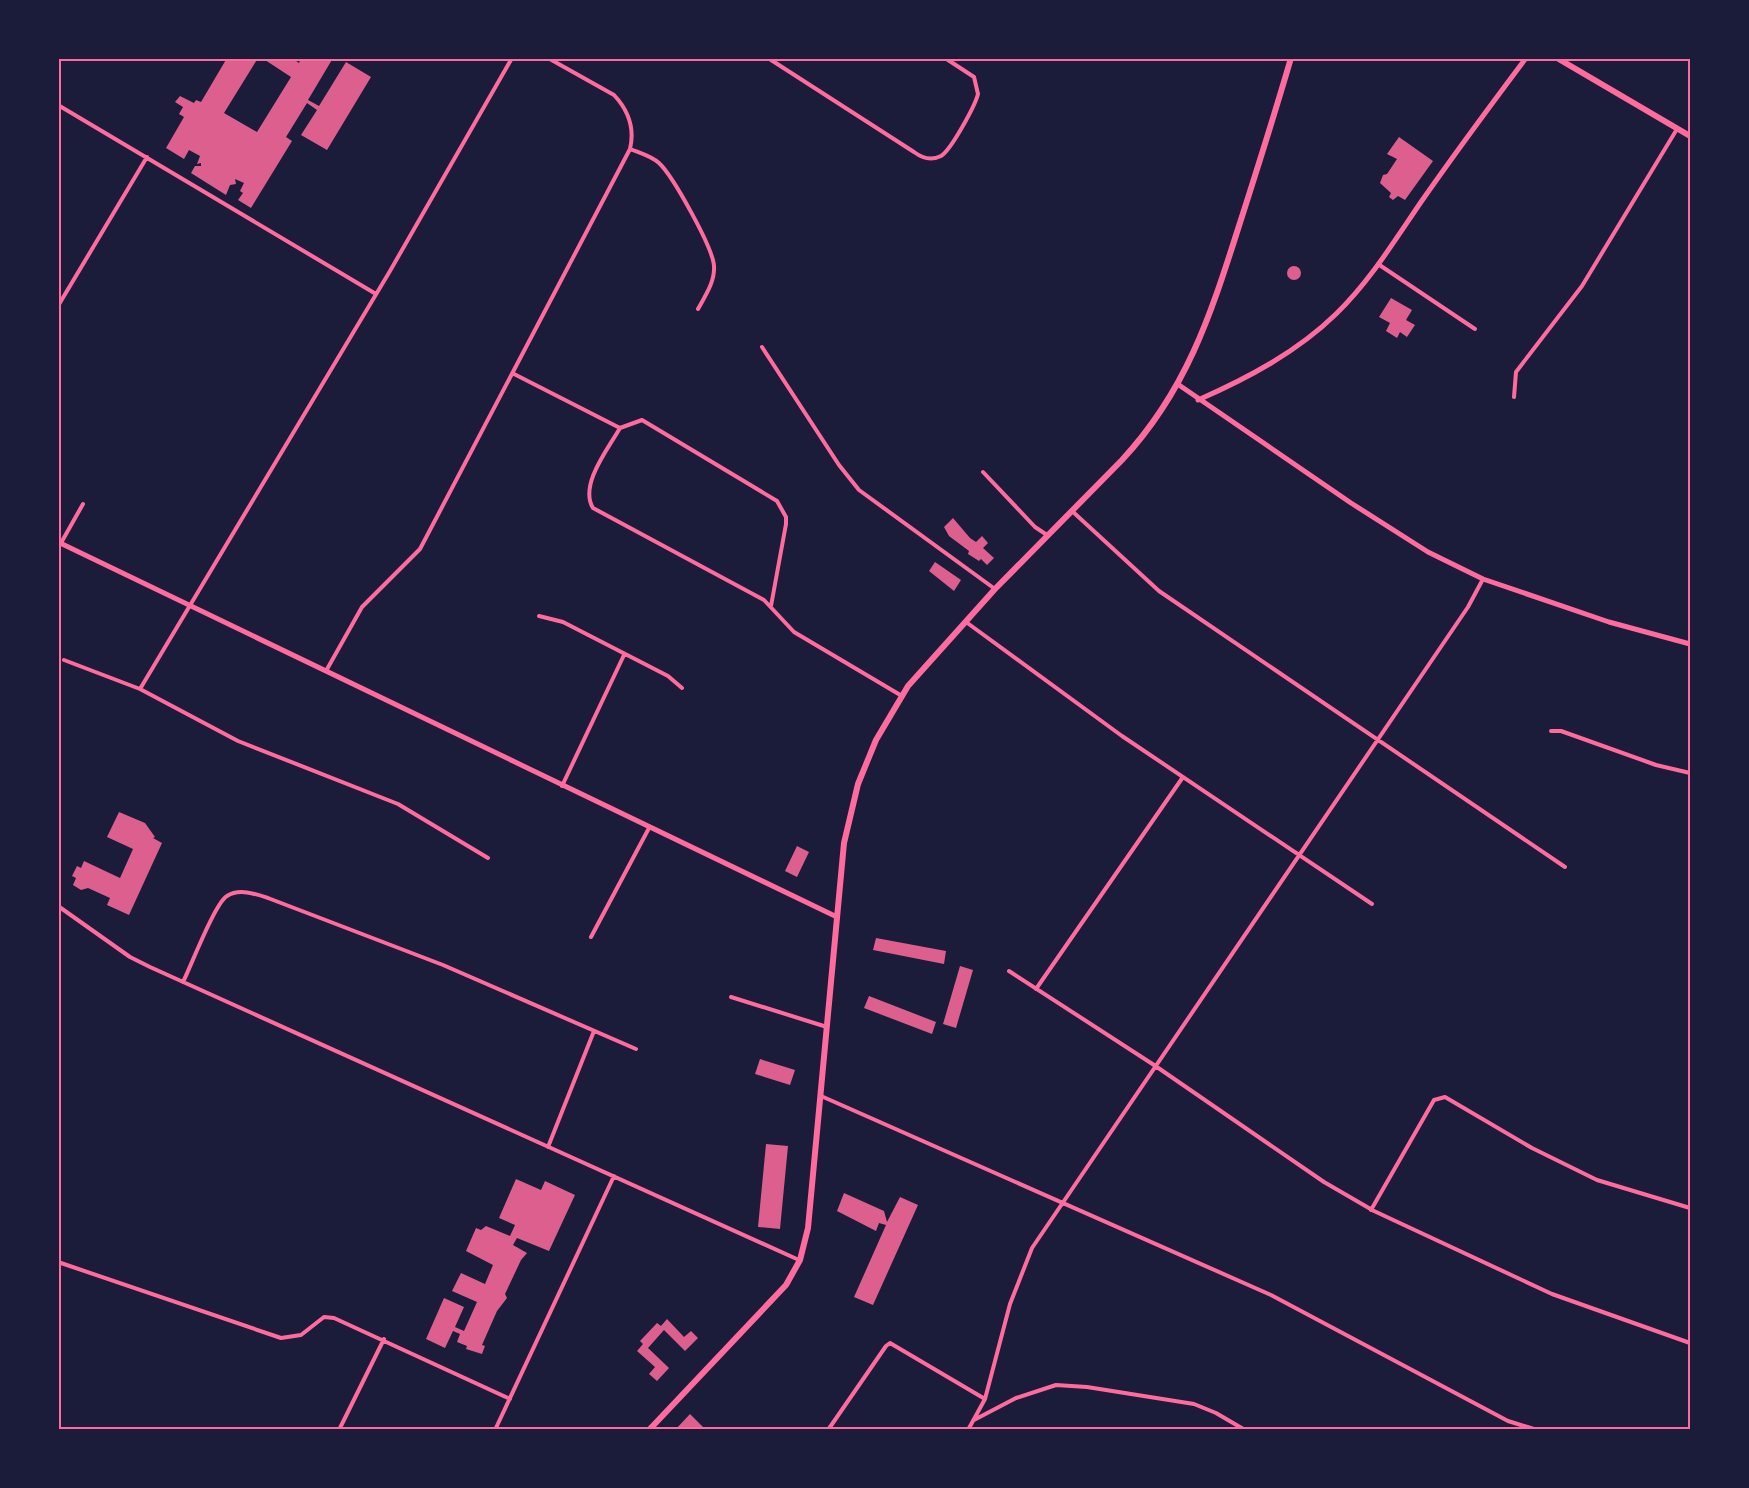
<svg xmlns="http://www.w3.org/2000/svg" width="1749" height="1488" viewBox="0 0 1749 1488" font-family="'Fira Sans Condensed',sans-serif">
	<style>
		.building { fill: #dd5f8e }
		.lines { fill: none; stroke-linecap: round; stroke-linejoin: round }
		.minor { stroke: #ff6b9d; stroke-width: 4 }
		.tertiary { stroke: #ff6b9d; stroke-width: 5 }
		.primary { stroke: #ff6b9d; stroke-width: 6 }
		.neatline { fill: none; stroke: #ff6b9d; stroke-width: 2 }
	</style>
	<rect width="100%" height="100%" fill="#1b1b3a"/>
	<path class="building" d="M227,58h31l-34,55 33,19 34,-55 -29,-19h30l7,5 2,-5h32l-25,42 11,6 27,-44 25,15 -44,73 -26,-15 16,-25 -10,-7 -21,34 6,4 -41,67 -13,-8 5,-7 -3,-2 4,-8 -9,-4 1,5 -6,1 -4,10 -35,-22 4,-7h6v-3l-4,1 3,-8 -11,-6 -5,9 -18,-11 18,-31 -5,-3 4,-7 -8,-5 5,-6 14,7 2,-3 5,2z
		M1399,137l34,24 -28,39 -7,-4 -5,4 -4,-3 2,-4 -11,-10 3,-8 4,-1 10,-15 -10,-5z
		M1287 273a7 7 0 1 1 14 0a7 7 0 1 1-14 0Z
		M1391,298l21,12 -6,10 9,5 -8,12 -7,-5 -3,6 -11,-7 4,-8 -11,-6z
		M953,518l17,20 6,4 6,-6 6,7 -5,5 11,10 -7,7 -6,-6 -2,2 -11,-7 1,-3 -20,-15 -5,-9z
		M935,562l26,18 -7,11 -25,-20z
		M119,812l26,11 10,14 -2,1 9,5 -33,72 -22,-10 3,-7 -22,-10 -7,2 -8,-5 3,-7 -4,-2 5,-10 4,2 3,-7 36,17 13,-29 -26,-12z
		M797,846l12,6 -12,25 -12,-6z
		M876,938l70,13 -2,13 -71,-14z
		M960,966l13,4 -17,58 -13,-4z
		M869,996l67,26 -4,12 -68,-26z
		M760,1059l35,11 -5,15 -35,-11z
		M766,1144l22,2 -8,83 -22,-2z
		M516,1179l25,11 4,-9 30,14 -26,56 -32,-13 -4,7 14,8 -6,7 -16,34 2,4 -10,13 -15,34 3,1 -3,8 -16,-5 1,-3 -10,-4 3,-8 -7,-3 -8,17 -19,-9 18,-41 20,9 -9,20 9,4 13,-29 -25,-11 9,-18 24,11 8,-19 -27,-14 10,-23 5,2 5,-4 24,10 5,-11 -16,-7z
		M844,1193l40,18 3,11 13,-25 18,8 -45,100 -19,-8 32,-72 -7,-2 -3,8 -39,-20z
		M667,1319l17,18 7,-6 7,7 -13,13 -21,-21 -16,18 21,20 -12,13 -8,-7 6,-7 -18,-16 6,-7 -3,-3 17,-18 4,3z
		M690,1414l16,16h-31z"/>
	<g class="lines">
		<path class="minor" d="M768,58l146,94c8,6 17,9 27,4 10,-6 34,-50 37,-62l-4,-17 -29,-19
			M58,105l318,189
			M630,149c10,4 21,7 29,14 14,13 54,85 55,103 1,16 -9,30 -16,43
			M1378,264l97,65
			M58,306l89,-149
			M762,347l77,118 20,25 136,99
			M514,374l106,54 22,-8 135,81 9,16v7l-15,82
			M1514,397l2,-25 66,-86 95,-157
			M620,428c-12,21 -41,57 -27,80l171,92 30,32 108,64
			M983,472l52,55 12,8
			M1072,511l87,80 406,276
			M61,543l22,-39
			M539,616l24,6 105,54 14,12
			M966,622l156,114 250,168
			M64,660l76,29 98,52 160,63 90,54
			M326,671l36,-64 58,-58 210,-400c5,-21 -1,-38 -16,-54l-66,-37
			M140,689l250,-418 122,-213
			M1551,731h10l95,34 34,8
			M562,786l62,-131
			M58,906l72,51 20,10 649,293
			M591,937l58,-109
			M1009,971l145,94 170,117 50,29 178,83 138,49
			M183,982c8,-16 32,-79 44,-86 12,-8 29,-2 41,2l175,67 193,84
			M1036,989l147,-212
			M731,997l96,30
			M821,1096l450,199 237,126 29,9
			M548,1147l46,-116
			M1371,1210l63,-110 11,-3 87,51 65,32 93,28
			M58,1262l223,76 20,-3 23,-18 10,1 176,81
			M974,1420l42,-22 40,-13 31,2 107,17 22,9 29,17
			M339,1430l45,-91
			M495,1430l119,-254
			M828,1430l58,-84 4,-3 95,56
			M968,1430l17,-31 25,-95 22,-56 436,-641 15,-28"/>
		<path class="tertiary" d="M1179,385l172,118 77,49 55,27 126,43 81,22
			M1198,400c50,-22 99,-48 138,-86 34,-33 59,-74 85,-112 34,-49 69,-96 105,-144
			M58,542l779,375"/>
		<path class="primary" d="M1557,58l133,78
			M649,1430l137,-145 14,-25 8,-32 36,-385 14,-59 18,-44 32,-54 87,-97 127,-129c64,-69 88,-143 116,-231 18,-56 36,-113 53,-171"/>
	</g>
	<rect width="1749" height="1488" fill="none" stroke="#1b1b3a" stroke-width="120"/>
	<rect x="60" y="60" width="1629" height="1368" class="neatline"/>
</svg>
